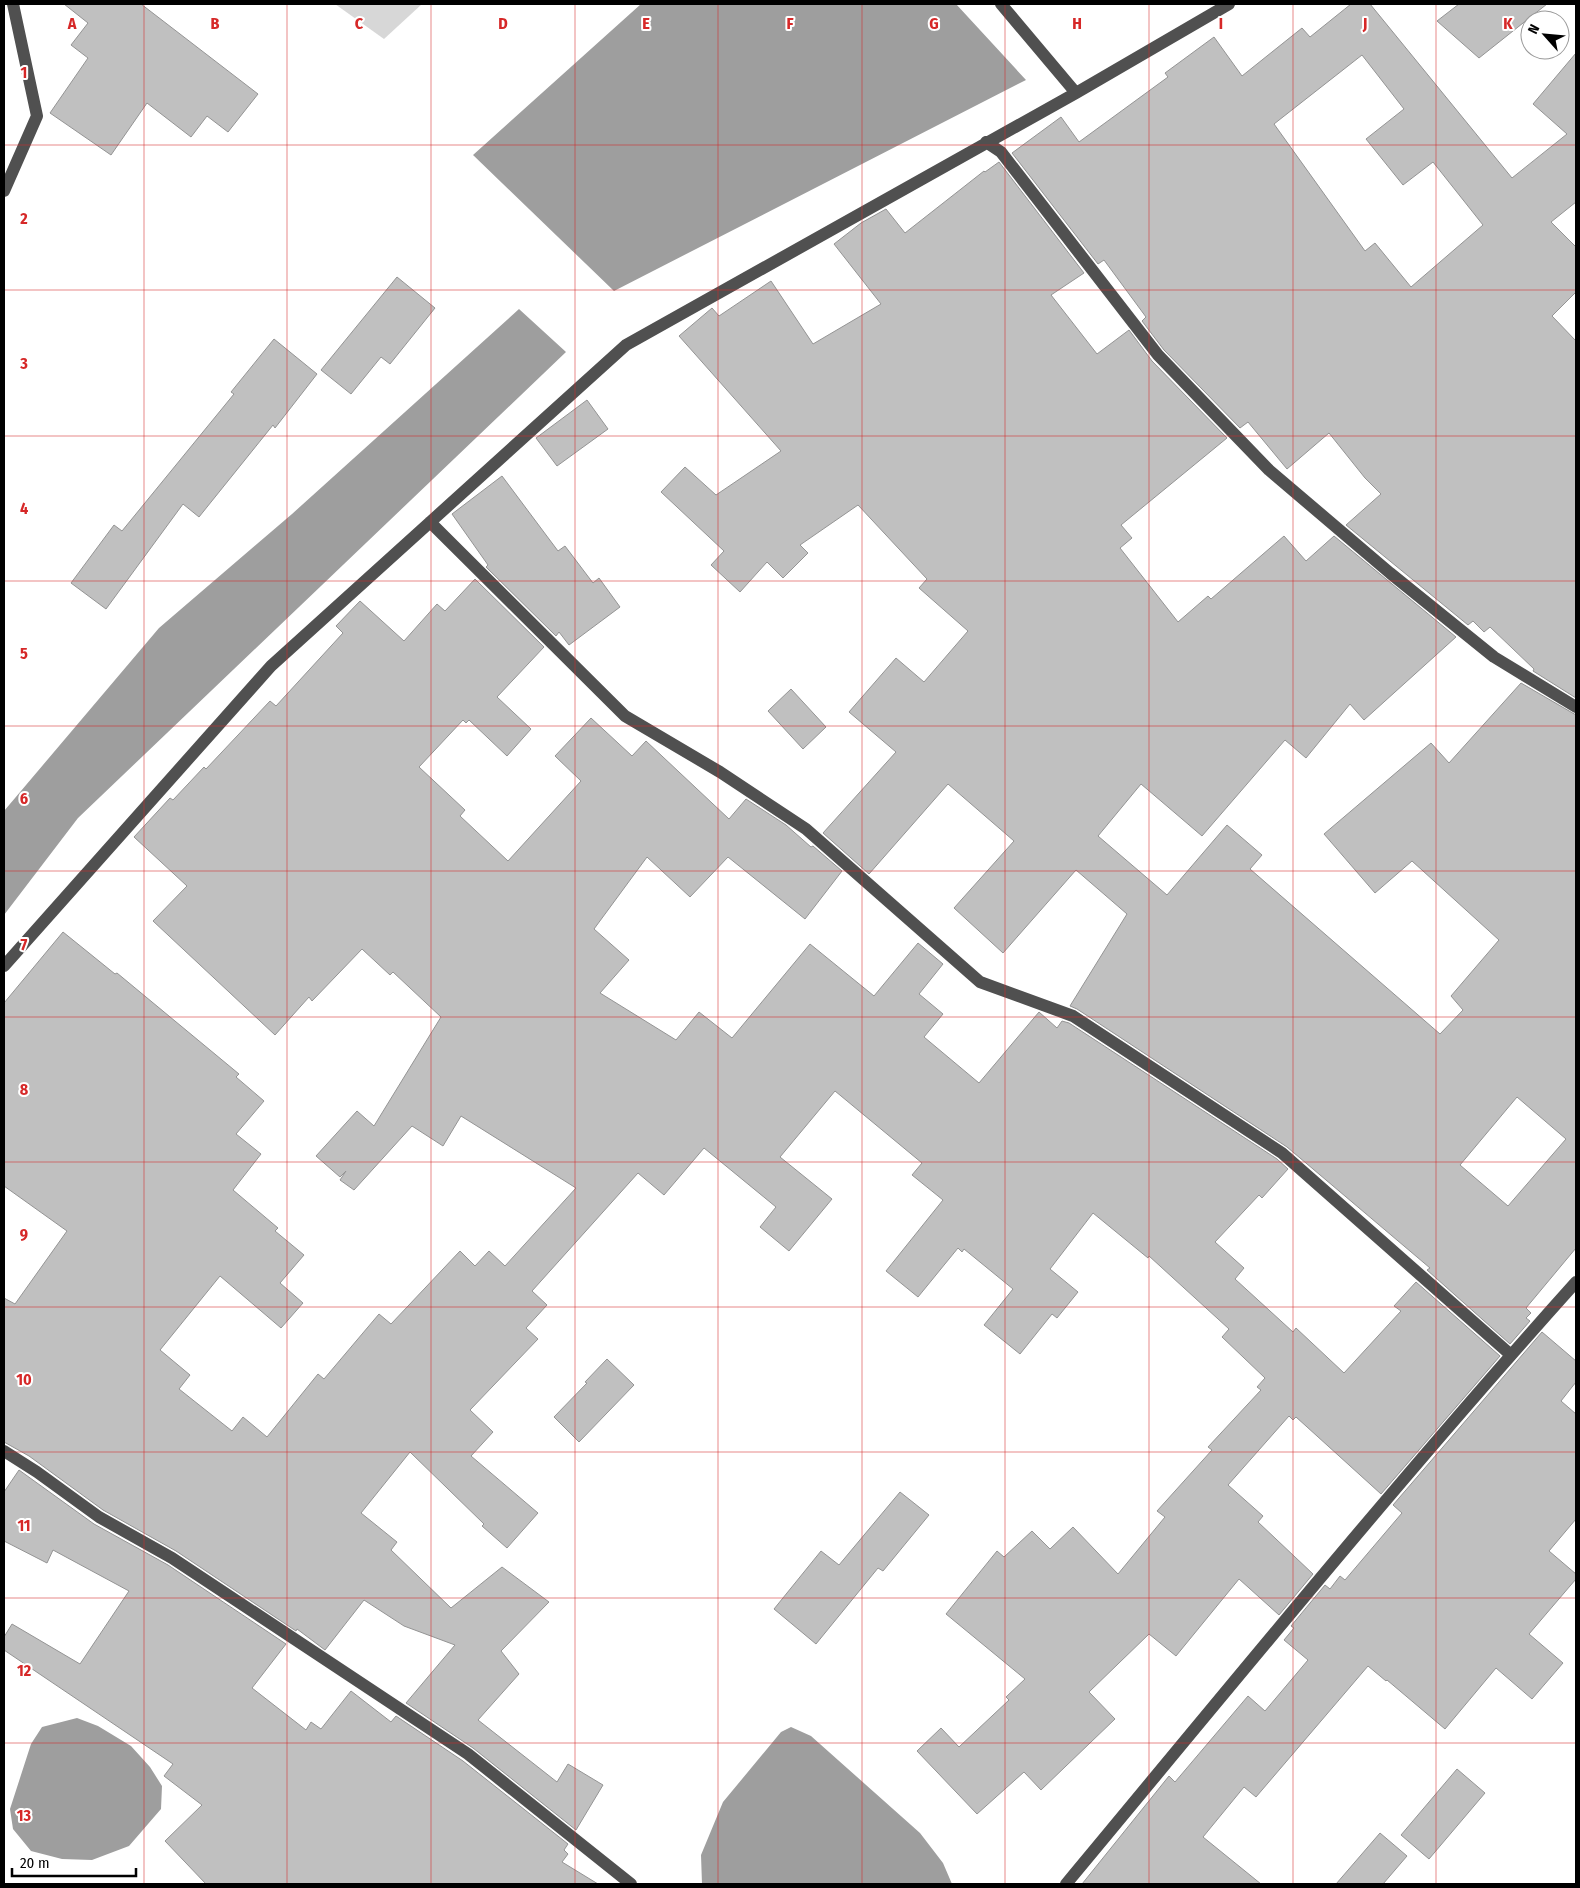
<svg xmlns="http://www.w3.org/2000/svg" width="1580" height="1888" viewBox="0 0 1580 1888" font-family="'Fira Sans Condensed',sans-serif">
	<style>
		.green { fill: #d7d7d7 }
		.water { fill: #9e9e9e }
		.building { fill: #c0c0c0; stroke: #949494; fill-rule: evenodd }
		.lines { fill: none; stroke-linecap: round; stroke-linejoin: round }
		.minor { stroke: #505050; stroke-width: 12 }
		.grid { fill: none; stroke: #d62828; stroke-width: 1; stroke-opacity: 0.55 }
		.grid-label { font-size: 16px; text-anchor: middle; font-weight: bold; fill: #d62828; stroke: #fff; stroke-width: 4; stroke-linejoin: round; paint-order: stroke }
	</style>
	<rect width="100%" height="100%" fill="#fff"/>
	<path class="green" d="M335,4h87l-38,35z"/>
	<path class="water" d="M641,4h315l70,76 -412,211 -141,-136z
		M519,309l47,43 -488,466 -74,97v-104l155,-183 133,-114z
		M77,1718l21,8 33,20 19,21 12,19 -1,23 -32,37 -37,14 -30,-1 -31,-8 -18,-22 -3,-20 21,-65 11,-17z
		M791,1727l20,9 109,97 23,30 9,21h-250l-1,-29 22,-53 58,-70z"/>
	<path class="building" d="M64,4h77l117,90 -30,38 -21,-16 -16,21 -44,-34 -36,52 -61,-42 38,-55 -17,-13 17,-22z
		M1351,4h19l142,174 55,-44 -34,-30 43,-51v149l-25,20 25,25v45l-24,24 24,25v357l-43,-27 1,-2 -44,-42 -6,5 -11,-11 -5,4 -122,-100 35,-31 -16,-16 -36,-45 -42,36 -39,-47 -8,6 -76,-78 -22,-29 4,-4 -42,-57 -6,4 -86,-111 49,-36 18,25 89,-65 -3,-4 49,-36 28,39 60,-48 8,9zM1362,55l42,54 -38,30 37,46 30,-23 50,63 -72,62 -36,-44 -10,8 -91,-127z
		M1459,4h88l-68,54 -42,-37z
		M999,162l85,111 -33,22 46,59 32,-24 23,31 75,77 -106,87 11,13 -12,10 58,74 30,-26 3,3 73,-63 22,25 28,-25 122,101 -92,83 -14,-16 -44,54 -21,-18 -83,96 -61,-52 -43,52 69,59 60,-70 35,30 -12,14 190,165 23,-24 -12,-14 48,-56 -87,-79 -37,32 -51,-59 107,-91 18,20 72,-80 55,32v533l-50,60 5,5 -5,5 4,3 -20,23 -83,-74 3,-2 -143,-121 -210,-138 -7,-3 57,-92 -51,-44 -73,83 -49,-45 60,-67 -66,-57 -79,90 -46,-41 73,-81 -47,-40 47,-54 28,24 44,-51 -49,-43 8,-9 -69,-74 -58,40 8,8 -25,25 -16,-16 -27,30 -29,-27 13,-14 -63,-59 24,-25 31,28 65,-44 -102,-115 33,-28 7,8 52,-35 42,63 68,-40 -47,-60 27,-21 25,-14 19,24 79,-62 1,1zM1517,1097l49,42 -58,67 -48,-41z
		M397,277l38,31 -45,56 -9,-7 -30,37 -30,-24z
		M274,339l43,35 -42,54 -2,-3 -74,92 -16,-13 -77,105 -35,-26 43,-58 8,6 112,-137 -3,-2z
		M587,400l21,29 -51,37 -21,-28z
		M502,476l56,75 7,-5 28,37 6,-5 21,29 -51,38 -10,-13 -3,4 -70,-69 2,-2 -36,-51z
		M475,579l69,68 -47,50 34,32 -24,27 -38,-36 -3,3 -3,-3 -44,47 46,43 -5,6 48,45 73,-80 -26,-25 36,-38 41,38 14,-15 83,78 17,-20 40,26 25,22 2,-1 29,25 -37,48 -77,-62 -38,40 -43,-40 -53,72 35,31 -29,33 76,47 23,-28 33,26 78,-94 64,52 44,-53 25,21 -24,30 24,20 -19,23 55,46 60,-71 18,16 5,-7 7,2 208,136 11,10 -26,29 -3,-3 -44,47 29,26 -9,11 58,53 3,-4 48,45 57,-62 -7,-5 22,-24 84,74 -119,138 -85,-77 -3,3 -4,-4 -61,69 35,31 -5,6 55,52 -34,41 -40,-36 -63,77 -27,-22 -60,58 26,27 -74,71 -17,-18 -47,42 -60,-63 24,-23 18,19 50,-47 -3,-3 19,-18 -79,-65 51,-63 7,6 28,-26 18,18 23,-22 45,47 47,-57 -8,-6 55,-61 -4,-3 53,-57 -4,-3 8,-9 -43,-41 7,-8 -80,-73 -1,2 -55,-45 -43,56 28,23 -21,26 -5,-4 -32,40 -36,-29 29,-36 -49,-40 -2,3 -4,-4 -40,49 -32,-26 57,-71 -31,-25 10,-12 -87,-72 -55,66 52,42 -43,52 -29,-24 16,-20 -72,-59 -40,47 -26,-22 -106,118 15,14 -21,23 12,11 -68,71 23,22 -22,24 67,57 -31,35 -25,-22 2,-2 -74,-72 -49,61 36,29 -6,8 60,58 51,-41 47,35 -48,49 18,23 -41,46 79,62 11,-18 35,21 -27,45 -103,-82 -67,-45 49,-58 -51,-19 -40,-26 -39,50 -28,-21 -1,2 -120,-80 -73,-41 -74,-54 -25,-14v-144l11,6 52,-73 -63,-45v-183l59,-71 52,42 2,-1 122,101 -3,3 28,24 -28,33 25,20 -28,36 45,38 -3,3 29,24 -24,28 23,20 -22,25 -61,-52 -60,74 30,25 -11,14 53,42 11,-14 24,20 51,-63 6,5 55,-65 12,10 69,-73 15,15 14,-15 16,15 71,-78 -115,-72 -18,30 -31,-20 -58,64 -14,-10 6,-9 -6,6 -24,-21 41,-45 17,15 67,-109 -48,-45 -3,3 -28,-26 -50,52 -3,-4 -34,38 -122,-114 34,-35 -53,-49 36,-39 3,2 31,-33 2,2 64,-68 6,5 67,-73 -7,-7 24,-25 44,40 33,-37 8,7z
		M791,689l35,38 -23,22 -35,-38z
		M1542,1332l34,29v21l-15,19 15,13v105l-27,32 27,23v5l-47,55 34,29 -31,36 -36,-31 -51,61 -58,-49 -1,1 -18,-15 -112,131 -12,-10 -41,50 58,47h-179l87,-108 6,6 73,-86 17,15 43,-51 -24,-20 10,-12 -3,-2 34,-41 5,4 10,-13 5,4 57,-67 -9,-8z
		M607,1359l27,26 -55,57 -25,-25 33,-34 -2,-1z
		M19,1470l75,54 74,41 118,79 -34,44 54,42 5,-8 10,7 30,-38 40,31 5,-6 67,45 105,83 -4,6 4,4 -6,8 36,22h-392l-41,-43 37,-36 -38,-29 9,-12 -169,-114v-13l8,-13 68,40 49,-73 -76,-41 -6,13 -43,-22v-49z
		M900,1492l29,23 -46,56 -5,-3 -62,76 -42,-35 47,-58 18,14z
		M1457,1769l28,24 -56,66 -28,-24z
		M1380,1833l27,23 -24,28h-47z"/>
	<g class="lines">
		<path class="minor" d="M1001,4l75,89
			M986,142l15,10 157,203 111,115 121,103 104,84 82,50
			M4,191l33,-75 -24,-112
			M430,522l195,194 95,56 86,57 174,153 93,34 209,137 229,202
			M4,966l267,-300 355,-321 450,-252 153,-89
			M4,1451l33,21 62,45 73,41 296,196 163,130
			M1066,1884c168,-202 334,-406 510,-602"/>
	</g>
	<path class="grid" d="M144,4v1880M287,4v1880M431,4v1880M575,4v1880M718,4v1880M862,4v1880M1005,4v1880M1149,4v1880M1293,4v1880M1436,4v1880M4,145h1572M4,290h1572M4,436h1572M4,581h1572M4,726h1572M4,871h1572M4,1017h1572M4,1162h1572M4,1307h1572M4,1452h1572M4,1598h1572M4,1743h1572"/>
	<g class="grid-label">
		<text x="72" y="29">A</text>
		<text x="215" y="29">B</text>
		<text x="359" y="29">C</text>
		<text x="503" y="29">D</text>
		<text x="646" y="29">E</text>
		<text x="790" y="29">F</text>
		<text x="934" y="29">G</text>
		<text x="1077" y="29">H</text>
		<text x="1221" y="29">I</text>
		<text x="1365" y="29">J</text>
		<text x="1508" y="29">K</text>
		<text x="24" y="78">1</text>
		<text x="24" y="224">2</text>
		<text x="24" y="369">3</text>
		<text x="24" y="514">4</text>
		<text x="24" y="659">5</text>
		<text x="24" y="804">6</text>
		<text x="24" y="950">7</text>
		<text x="24" y="1095">8</text>
		<text x="24" y="1240">9</text>
		<text x="24" y="1385">10</text>
		<text x="24" y="1531">11</text>
		<text x="24" y="1676">12</text>
		<text x="24" y="1821">13</text>
	</g>
	<rect width="1580" height="1888" fill="none" stroke="#000000" stroke-width="10"/>
	<g transform="translate(1545 35) rotate(297)"><circle r="24" fill="#ffffff" stroke="#999999"/>
	<path d="M0-4L9 19L0 12L-9 19Z" fill="#000000"/>
	<text y="-8" font-size="14" font-weight="bold" text-anchor="middle" fill="#000000">N</text>
	</g>
	<path d="M12 1868v8h124v-8" fill="none" stroke="#000000" stroke-width="2.5"/>
	<text x="20" y="1868" font-size="15" fill="#000000" stroke="#ffffff" stroke-width="4" paint-order="stroke">20 m</text>
</svg>
